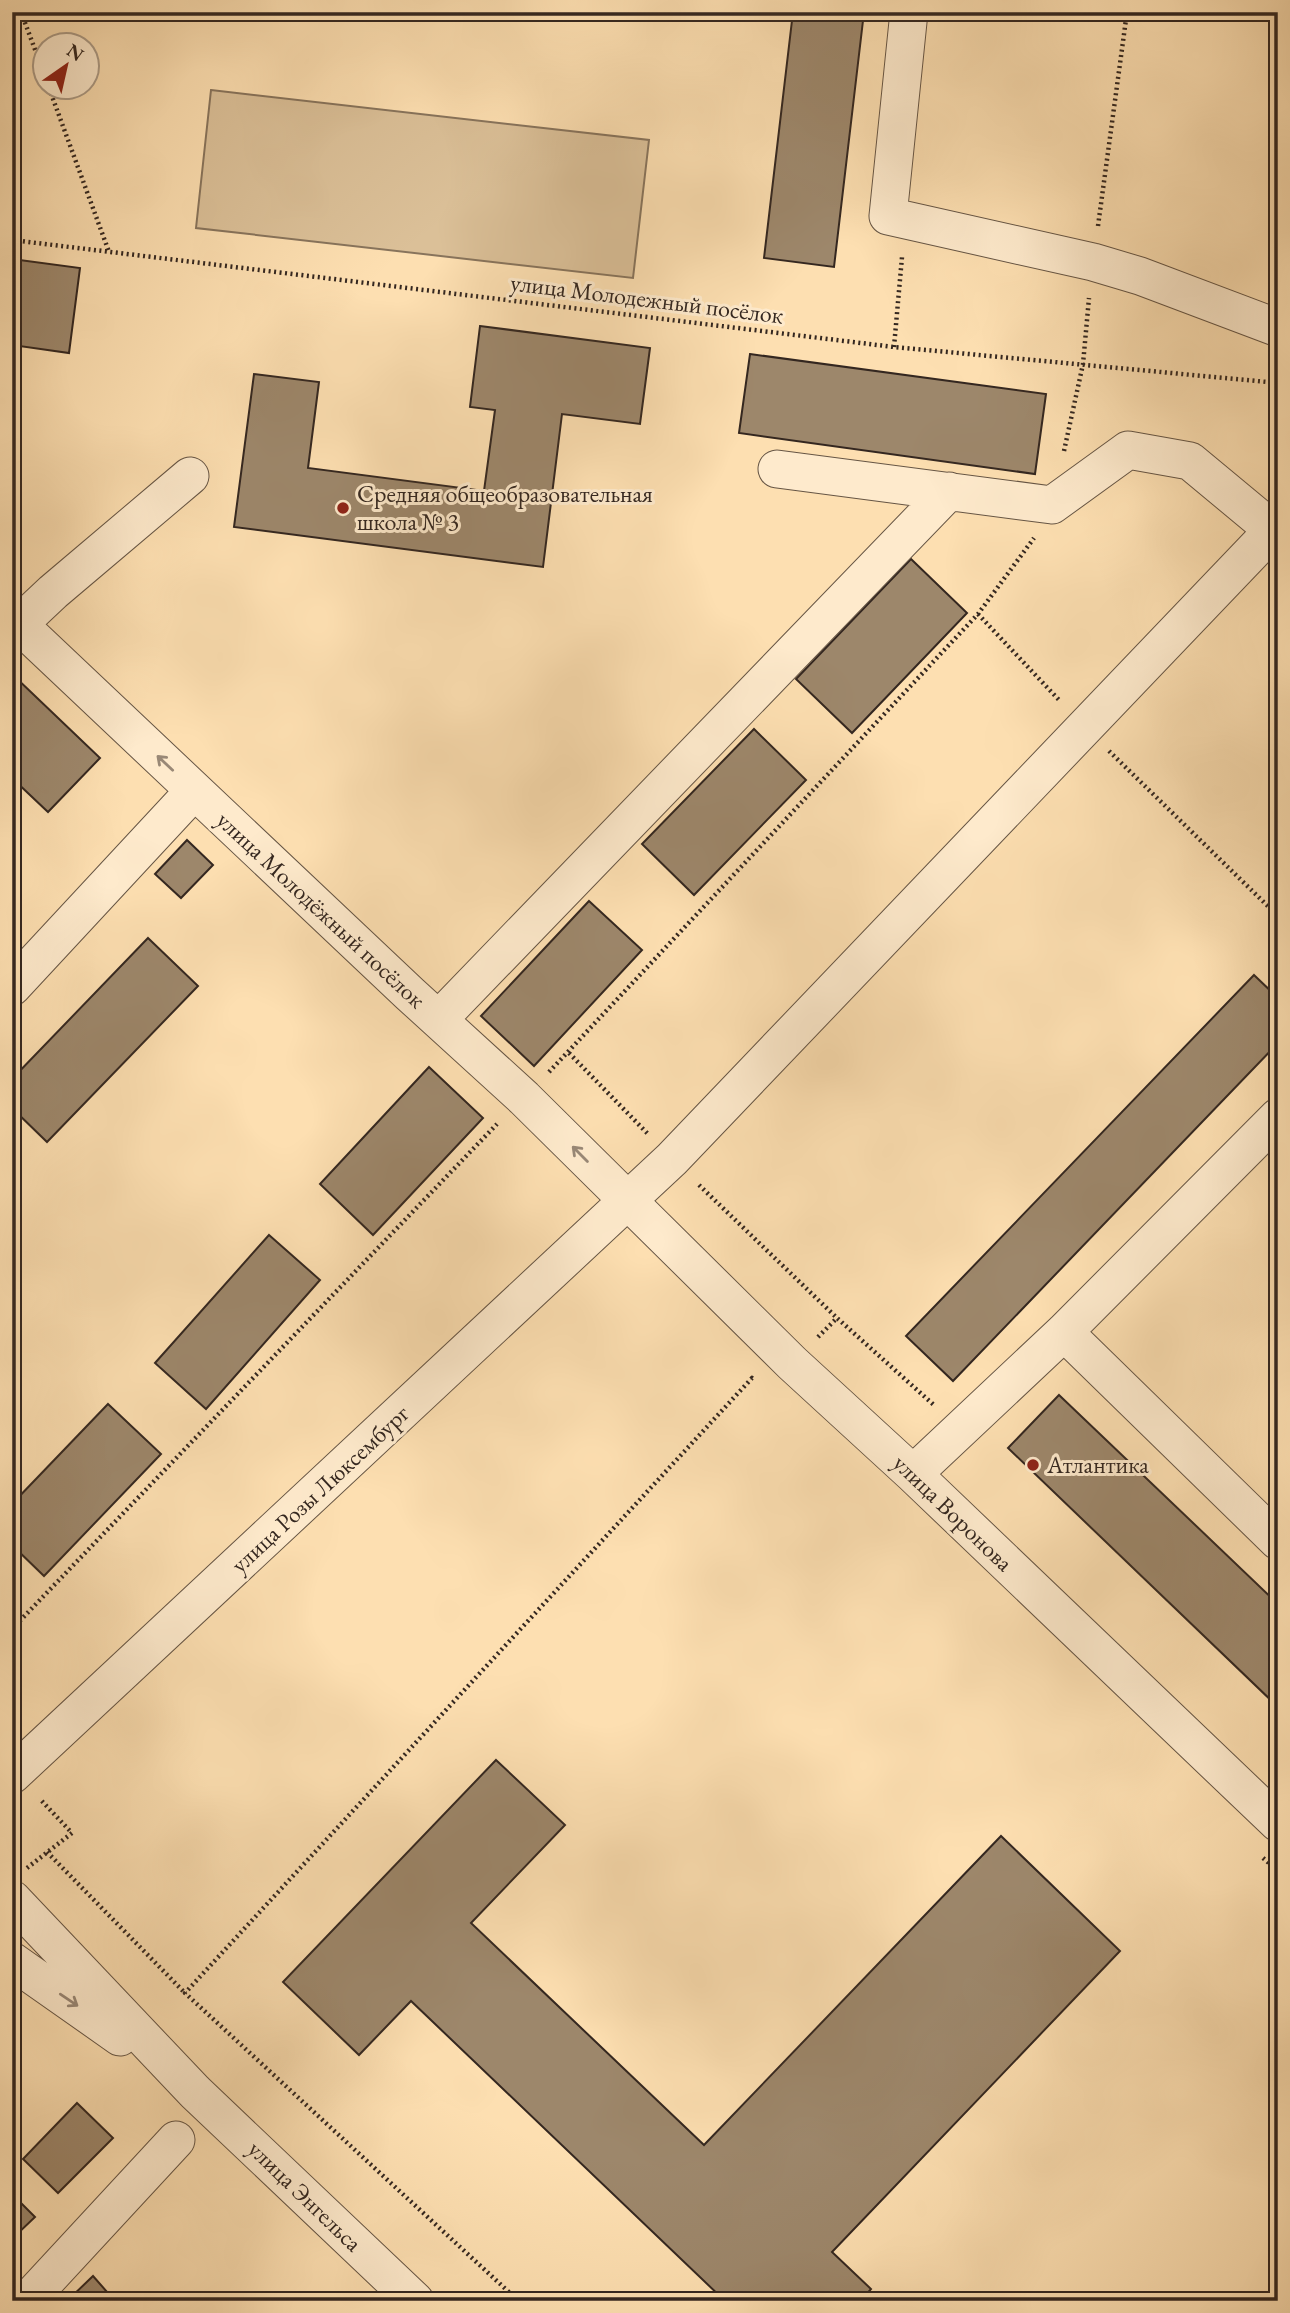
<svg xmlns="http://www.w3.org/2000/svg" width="1290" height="2313" viewBox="0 0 1290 2313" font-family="'EB Garamond',serif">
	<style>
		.green { fill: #dbc098; stroke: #88745c; stroke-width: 2 }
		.building { fill: #9d876b; stroke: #342720; stroke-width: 2 }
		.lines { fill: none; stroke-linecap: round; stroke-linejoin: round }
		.minor-casing { stroke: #654; stroke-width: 39 }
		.path { stroke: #342720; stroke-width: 4.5; stroke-dasharray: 2 3.5; stroke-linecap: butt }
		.minor { stroke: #feeacc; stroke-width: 37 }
		.oneway { stroke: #998876 }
		.poi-dot { fill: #8f2418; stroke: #feeacc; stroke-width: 2.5 }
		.labels { text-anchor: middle; stroke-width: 6; stroke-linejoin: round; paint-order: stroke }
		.street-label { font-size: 24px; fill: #342720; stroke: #feeacc }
		.poi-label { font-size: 24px; fill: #342720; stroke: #feeacc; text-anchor: start }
	</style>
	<rect width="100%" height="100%" fill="#fddfb1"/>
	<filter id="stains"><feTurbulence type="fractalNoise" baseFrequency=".00286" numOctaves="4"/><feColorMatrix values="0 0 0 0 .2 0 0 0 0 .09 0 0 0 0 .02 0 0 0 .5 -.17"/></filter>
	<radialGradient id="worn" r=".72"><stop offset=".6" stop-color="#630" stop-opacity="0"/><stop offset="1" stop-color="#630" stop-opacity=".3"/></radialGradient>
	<path class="green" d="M211,90l438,50 -16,138 -437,-50z"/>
	<path class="building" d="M793,12h71l-30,255 -70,-9z
		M12,259l68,9 -11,85 -57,-8z
		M480,326l170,22 -10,76 -78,-10 -19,153 -309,-40 20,-153 65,8 -11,86 176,23 11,-81 -25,-3z
		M750,354l296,40 -11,80 -296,-41z
		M911,559l56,54 -115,120 -56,-54z
		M12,674l88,84 -52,54 -36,-34z
		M754,729l52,51 -112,115 -52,-51z
		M187,840l26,25 -32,33 -26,-24z
		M589,901l53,49 -108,116 -53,-50z
		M148,938l50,48 -151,156 -35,-34v-29z
		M1254,975l24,23v45l-325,338 -47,-45z
		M429,1067l54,51 -110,117 -53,-51z
		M269,1235l51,45 -114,129 -51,-46z
		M1059,1395l219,209v103l-270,-259z
		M108,1404l53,50 -117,122 -32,-31v-41z
		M496,1760l69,65 -94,98 233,222 297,-309 119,115 -288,301 39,37 -10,12h-136l-314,-300 -52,54 -76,-73z
		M77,2103l36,35 -55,55 -35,-34z
		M12,2194l23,23 -23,22z
		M93,2276l22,25h-48z"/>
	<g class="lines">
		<g class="minor-casing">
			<path id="minor" d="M909,12l-21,204 205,46 47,14 138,52
				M777,469l275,36 76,-55 62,11 83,69
				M12,618l398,376 114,104 268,265 121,111 365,349
				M19,624l34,-32 137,-116
				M12,987l182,-196
				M439,1019l510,-528
				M1064,1332l214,209
				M913,1474l151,-142 214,-215
				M12,1775l660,-616 606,-634
				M12,1899l183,193 220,209
				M12,1961l108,76
				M27,2301l149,-161"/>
		</g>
		<path class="path" d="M21,12l25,67
			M49,88l60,164
			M1098,226l29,-214
			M12,240l882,107 384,36
			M894,347l8,-90
			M1064,451l19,-87 6,-66
			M978,614l81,86
			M1109,751l169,165
			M569,1053l79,81
			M549,1072l429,-458 56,-76
			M699,1185l138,133
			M818,1337l19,-19 98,88
			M12,1629l485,-505
			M47,1852l138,141
			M1263,1858l15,13
			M27,1868l45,-35 -32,-34
			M529,2301l-18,-7 -326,-301 567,-615 2,2"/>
		<use href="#minor" class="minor"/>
	</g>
	<defs><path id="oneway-shaft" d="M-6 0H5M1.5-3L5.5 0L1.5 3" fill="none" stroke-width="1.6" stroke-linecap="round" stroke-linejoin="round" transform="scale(1.75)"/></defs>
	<g class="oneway">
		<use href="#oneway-shaft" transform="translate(165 763) rotate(-137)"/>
		<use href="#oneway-shaft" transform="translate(580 1154) rotate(-135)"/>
		<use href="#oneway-shaft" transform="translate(69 2000) rotate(34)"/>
	</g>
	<g class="poi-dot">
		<circle cx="343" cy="508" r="7"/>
		<circle cx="1033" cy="1465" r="7"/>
	</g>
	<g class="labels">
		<g class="street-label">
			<text transform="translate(647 299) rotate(7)" y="8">улица Молодежный посёлок</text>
			<text transform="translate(321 910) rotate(43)" y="8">улица Молодёжный посёлок</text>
			<text transform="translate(320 1489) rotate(-43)" y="8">улица Розы Люксембург</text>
			<text transform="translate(953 1513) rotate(44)" y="8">улица Воронова</text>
			<text transform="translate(305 2196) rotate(44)" y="8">улица Энгельса</text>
		</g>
		<g class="poi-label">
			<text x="357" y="502">Средняя общеобразовательная<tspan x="357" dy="28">школа № 3</tspan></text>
			<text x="1047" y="1473">Атлантика</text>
		</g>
	</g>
	<rect width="1290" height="2313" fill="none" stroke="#fddfb1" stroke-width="42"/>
	<rect x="14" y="14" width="1262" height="2285" fill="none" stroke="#342720" stroke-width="3.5"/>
	<rect x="21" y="21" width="1248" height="2271" fill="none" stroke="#342720" stroke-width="2"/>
	<g transform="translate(66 66) rotate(34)"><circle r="33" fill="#feeacc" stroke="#ad9c87" stroke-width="2"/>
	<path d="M0-5L12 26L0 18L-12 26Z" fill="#8f2418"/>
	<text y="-10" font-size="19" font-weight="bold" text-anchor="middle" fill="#342720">N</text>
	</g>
	<rect width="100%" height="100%" filter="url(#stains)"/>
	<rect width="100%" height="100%" fill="url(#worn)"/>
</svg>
